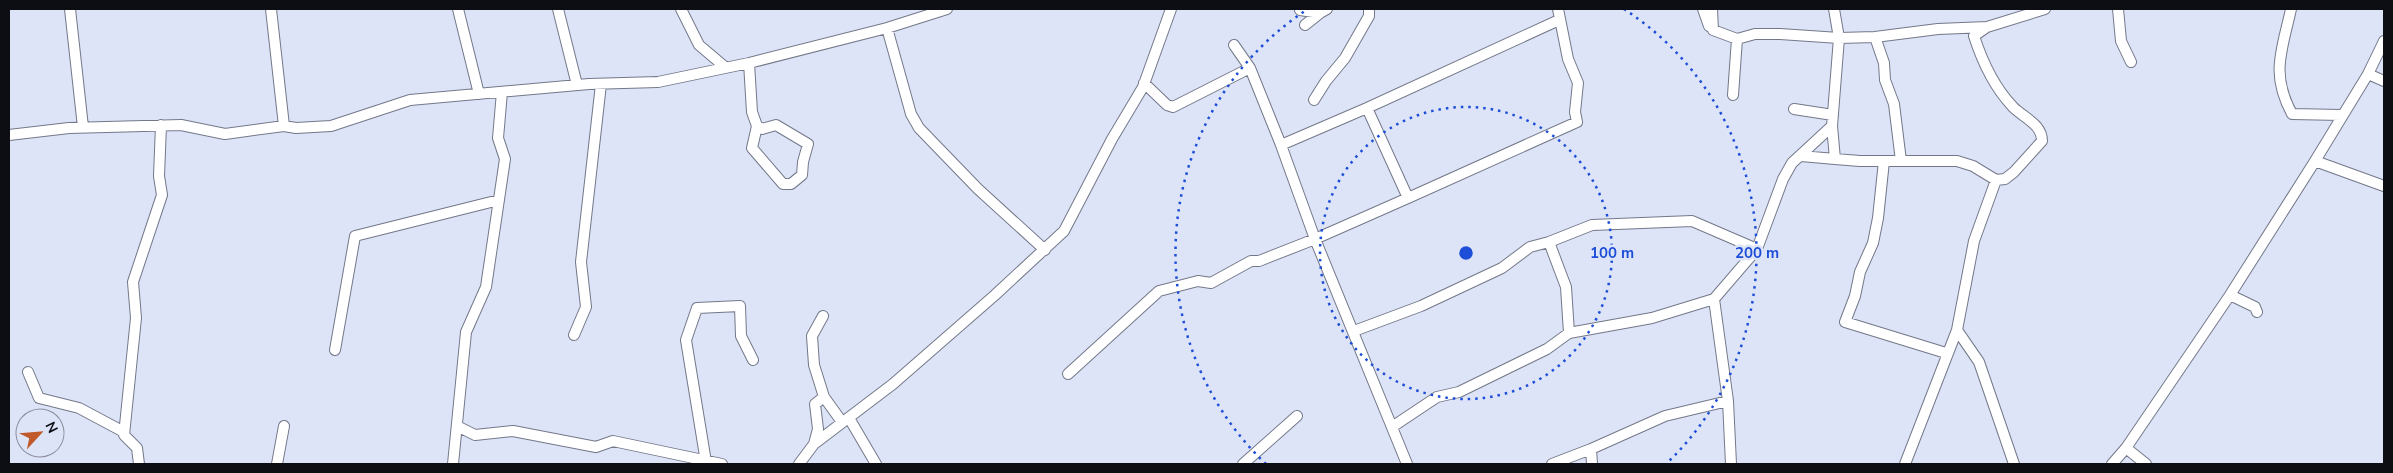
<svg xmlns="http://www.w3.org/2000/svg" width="2393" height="473" viewBox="0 0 2393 473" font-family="'Nunito Sans',sans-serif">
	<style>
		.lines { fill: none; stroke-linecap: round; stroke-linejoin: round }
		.minor-casing { stroke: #737889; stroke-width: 12 }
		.minor { stroke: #fff; stroke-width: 10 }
		.ring { fill: none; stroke: #1d4ed8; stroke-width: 2.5; stroke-dasharray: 2.5 5 }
		.centre { fill: #1d4ed8; stroke: #dee4f8; stroke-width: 2.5 }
		.ring-label { font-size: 15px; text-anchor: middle; font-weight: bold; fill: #1d4ed8; stroke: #dee4f8; stroke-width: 5; stroke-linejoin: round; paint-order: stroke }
	</style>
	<rect width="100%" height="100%" fill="#dee4f8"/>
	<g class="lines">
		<g class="minor-casing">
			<path id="minor" d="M70,9l13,118
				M271,9l13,117
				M458,9l21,85
				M558,9l19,76
				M681,9l18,36 26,22
				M1703,9l6,17
				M1712,9l1,21 24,9 18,-5h25l59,4 -7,88 3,33 25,2h97l16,5 23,14 9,-1 9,-7 28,-31c0,-17 -18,-23 -29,-34 -19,-20 -31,-46 -39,-71l13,-9 58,-18
				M1834,9l5,29 36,-1 9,26 1,17 9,24 7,57
				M2118,9l3,32 10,21
				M2291,9c-9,42 -21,64 1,105l49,1
				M1300,10l20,3 7,-4
				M1305,25l15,-12
				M887,28l24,86 8,14 59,61 67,61
				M1875,37l63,-8 49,-2
				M1234,45l16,23 31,77
				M749,63l3,49 5,14 5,3 14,-4 32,19 -5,18 -1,13 -11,9h-8l-31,-36 5,-22
				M2368,74l16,7
				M1144,83l23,22 6,2 77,-39
				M1733,95l4,-56
				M1314,100l12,-19 19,-23 24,-42v-7
				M1367,108l41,90 -93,41 -34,-94 86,-37 192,-88
				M1794,109l39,6
				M9,135l60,-7 112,-3 44,9 59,-8 12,2 35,-2 79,-26 179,-16 69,-2 91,-19 138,-35 60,-19
				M1801,156l34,3
				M1884,161l-6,57 -5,25 -13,29 -5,24 -10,26 101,31
				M2315,161l69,25
				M1408,198l169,-76 -2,-10 3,-29 -10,-24 -10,-50
				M1757,249l-65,-28 -100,4 -43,17 17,45 3,46 83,-15 62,-19 43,-50 26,-70 9,-16 40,-37
				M2230,295l25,12 2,5
				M1714,299l14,102 3,63
				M823,316l-11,20 2,29 10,32
				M1957,330l22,32 35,102
				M1354,331l67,-25 81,-38 28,-21 19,-5
				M574,335l12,-28 -5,-45 20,-178
				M335,350l20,-114 144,-36
				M28,372l11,26 40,10 45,24
				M1068,374l91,-83 39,-10 13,2 40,-22h8l56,-22 92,225
				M849,418l27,46
				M457,426l18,9 38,-4 83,16 17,-6 109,23
				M1392,427l45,-30 22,-5 88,-43 22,-16
				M814,444l4,-15 -3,-25 9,-7 18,25
				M2126,448l20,16
				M706,462l-20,-122 11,-32 43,-2 1,30 12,24
				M139,464l-2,-16 -13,-13 12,-117 -3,-36 29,-87 -3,-19 2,-51
				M277,464l7,-38
				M453,464l13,-132 20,-45 19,-128 -7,-21 4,-46
				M799,464l15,-20 79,-60 102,-89 69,-64 48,-92 31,-52 28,-78
				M1243,464l54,-48
				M1552,464l39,-15
				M1592,464l-1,-15 74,-33 63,-15
				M1905,464l52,-134 17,-89 22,-61
				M2112,464l14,-16 104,-153 85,-134 53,-87 16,-33"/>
		</g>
		<use href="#minor" class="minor"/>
	</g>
	<g class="ring">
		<circle cx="1466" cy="253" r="146"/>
		<path d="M1266 464A291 291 0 0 1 1308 9M1624 9A291 291 0 0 1 1666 464"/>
	</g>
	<circle cx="1466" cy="253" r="8" class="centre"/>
	<g class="ring-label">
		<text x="1612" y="258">100 m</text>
		<text x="1757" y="258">200 m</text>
	</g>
	<rect width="2393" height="473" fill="none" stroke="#0c0e14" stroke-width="20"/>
	<g transform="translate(40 433) rotate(64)"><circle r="24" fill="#dee4f8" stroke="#8a8e9d"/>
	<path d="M0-4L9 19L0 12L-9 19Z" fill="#c05a2b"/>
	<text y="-8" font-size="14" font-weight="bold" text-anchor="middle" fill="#0c0e14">N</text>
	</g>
</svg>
